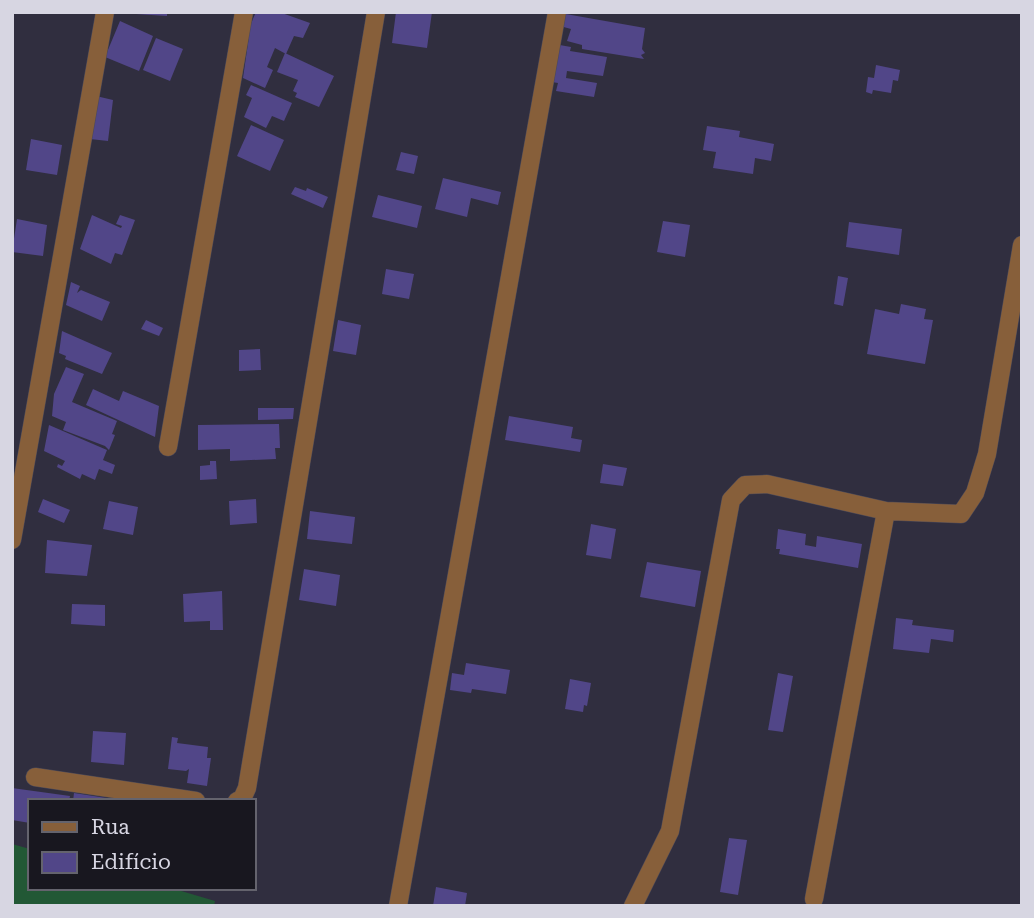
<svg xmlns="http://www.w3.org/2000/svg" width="1034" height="918" viewBox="0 0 1034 918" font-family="'Roboto Serif',serif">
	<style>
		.green { fill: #225835 }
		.building { fill: #514688 }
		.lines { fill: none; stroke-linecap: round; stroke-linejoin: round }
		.minor-casing { stroke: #4b4959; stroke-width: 19 }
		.minor { stroke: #875f3a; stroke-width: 18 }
	</style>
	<rect width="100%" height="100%" fill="#302e3f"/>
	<path class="green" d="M12,844l18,5v39h141l44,13 -1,5h-202z"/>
	<path class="building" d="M136,12h31v4l-31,-2z
		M256,12h23l31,11 -7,15 -9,-2 -8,18 -11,-6 -8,19 6,3 -8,18 -22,-10 6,-42 -3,-1z
		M396,12h36l-5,36 -35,-5z
		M560,13l85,15 -3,21 3,4 -4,2 3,4 -62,-10v-4l-15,-4 4,-12 -11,-3z
		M120,21l33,15 -14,35 -34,-14z
		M156,38l27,11 -13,32 -27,-11z
		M554,44l17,3 -1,4 37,6 -4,19 -36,-5 -1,7 31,5 -3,14 -38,-6 2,-8 -6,-1z
		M285,53l49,23 -15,31 -24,-10 2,-4 -4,-2 5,-11 -21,-8z
		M876,65l24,5 -2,11 -5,-1 -2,13 -18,-3 -1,4 -6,-2 2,-15 6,1z
		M251,85l41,18 -8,18 -12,-5 -6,12 -22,-11 8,-19 -6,-3z
		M96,96l17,4 -5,41 -18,-2z
		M251,125l33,15 -14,31 -33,-15z
		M707,126l33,5 -1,6 35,7 -3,17 -16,-3 -2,16 -40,-6 3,-16 -13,-2z
		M31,139l31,6 -5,30 -31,-5z
		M401,152l17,4 -4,18 -18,-4z
		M443,178l58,14 -3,13 -27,-7 -4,19 -32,-8z
		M295,187l11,4 1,-3 21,9 -5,11 -32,-14z
		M378,195l44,11 -5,22 -45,-11z
		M92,215l29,13 1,-2 -6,-2 4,-9 15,5 -13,35 -7,-2 -4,11 -31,-15z
		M17,219l30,6 -4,31 -31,-4z
		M663,221l27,4 -5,32 -28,-5z
		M849,222l53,7 -3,26 -53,-8z
		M386,269l28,5 -5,25 -27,-5z
		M838,276l10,2 -5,28 -9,-2z
		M71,282l9,4 -3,7 4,-3 29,12 -8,19 -36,-16z
		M901,304l25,5 -2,10 9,1 -8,44 -58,-10 8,-45 24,5z
		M146,320l17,8 -4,8 -18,-7z
		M338,320l23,5 -5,30 -23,-4z
		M62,331l50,22 -10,21 -37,-15 1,-3 -7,-3z
		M260,349l1,21 -22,1v-21z
		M66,367l18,7 -12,28 45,19 -5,13 3,1 -6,15 -4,-4 -42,-16 3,-8 -14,-6 2,-22z
		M93,389l26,12 4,-10 36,15 -4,31 -69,-32z
		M258,408h36l-1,11 -35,1z
		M509,416l64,11 -2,11 11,2 -2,12 -75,-12z
		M279,424l1,24h-5l1,11 -46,2v-12l-32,1v-25z
		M49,425l58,25 -4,10 12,5 -3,9 -13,-5 -4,11 -13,-6 -2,5 -23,-12 1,-3 4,2 3,-5 -21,-10z
		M210,461h6l1,18 -17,1v-14l10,-1z
		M603,464l24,4 -4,18 -23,-3z
		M43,499l27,11 -6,13 -26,-11z
		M256,499l1,24 -27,2 -1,-24z
		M109,501l29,6 -5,28 -30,-6z
		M310,511l45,6 -3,27 -45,-5z
		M591,524l25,5 -5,30 -25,-4z
		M778,529l28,5 -1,11 11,2 1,-11 45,8 -4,24 -79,-14 1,-5h-4z
		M47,540l45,5 -5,31 -42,-3z
		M647,562l54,9 -6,36 -55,-10z
		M304,569l36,6 -4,31 -37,-6z
		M222,591l1,39h-13v-9l-26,1 -1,-28z
		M72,604l33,1v21l-34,-2z
		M896,618l17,2 -1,5 42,5 -1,12 -22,-3 -2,14 -36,-4z
		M466,663l44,7 -4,24 -34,-5 -1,4 -21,-3 2,-17 12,2z
		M778,673l15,3 -10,56 -15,-2z
		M570,679l21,4 -4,23 -3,-1 -1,7 -18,-3z
		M93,731l33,2 -2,32 -33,-3z
		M172,737l6,1 -1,5 31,4 -1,11h4l-4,28 -20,-3 2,-14 -3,2 -18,-2z
		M12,788l58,8 -1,5h-39v22l-18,-3z
		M74,793l39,6v2h-40z
		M729,838l18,2 -9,55 -18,-3z
		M436,887l31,6 -2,13h-32z"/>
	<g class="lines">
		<g class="minor-casing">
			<path id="minor" d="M168,447l76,-435
				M12,540l93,-528
				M35,777l161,24
				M237,801l5,-2 5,-11 129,-776
				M814,899l72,-388
				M398,906l159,-894
				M633,906l37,-75 61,-331 14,-15 22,-1 119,27 75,3 14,-21 12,-39 35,-209"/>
		</g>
		<use href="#minor" class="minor"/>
	</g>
	<rect width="1034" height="918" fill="none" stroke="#d7d6e2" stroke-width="28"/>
	<rect x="28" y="799" width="228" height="91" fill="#18171f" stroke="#64636d" stroke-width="2"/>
	<rect x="42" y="822" width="35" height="10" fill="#875f3a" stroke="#64636d" stroke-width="2"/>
	<text x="91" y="834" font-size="21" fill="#d7d6e2">Rua</text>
	<rect x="42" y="852" width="35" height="21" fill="#514688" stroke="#64636d" stroke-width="2"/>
	<text x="91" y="869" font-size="21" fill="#d7d6e2">Edifício</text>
</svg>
